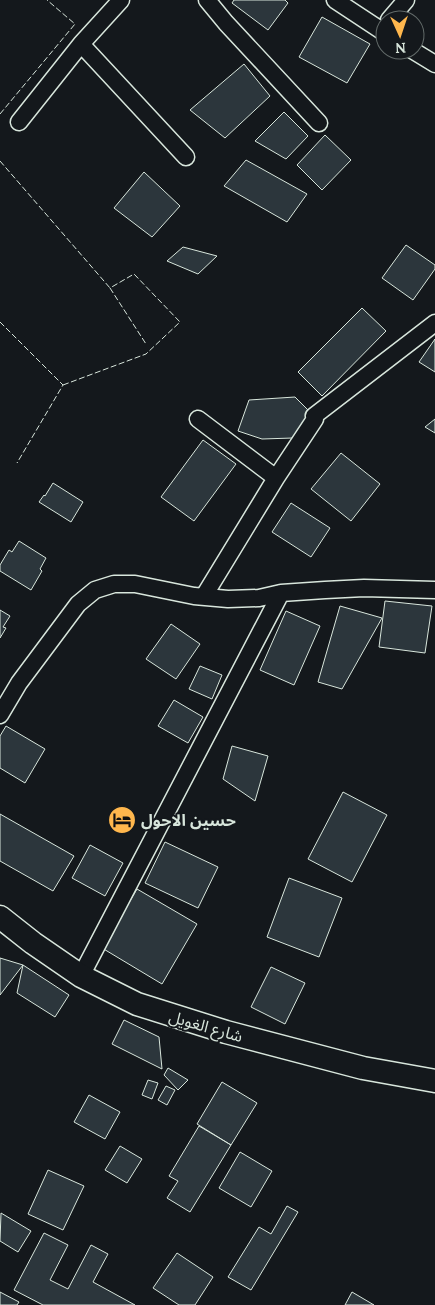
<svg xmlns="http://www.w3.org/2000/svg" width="435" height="1305" viewBox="0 0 435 1305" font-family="Lora,'Noto Sans Arabic',serif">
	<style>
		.building { fill: #2c363c; stroke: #d8e6dc }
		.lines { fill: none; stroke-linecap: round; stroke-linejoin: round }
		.street-casing { stroke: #d8e6dc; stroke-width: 19 }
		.secondary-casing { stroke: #d8e6dc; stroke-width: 25 }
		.street { stroke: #14181c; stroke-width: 16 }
		.secondary { stroke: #14181c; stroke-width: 22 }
		.fence { stroke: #d8e6dc; stroke-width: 1; stroke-dasharray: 6 2.5; stroke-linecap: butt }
		.labels { text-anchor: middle; stroke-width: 4; stroke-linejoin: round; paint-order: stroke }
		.poi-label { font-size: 16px; font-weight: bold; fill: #d8e6dc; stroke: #14181c; text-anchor: start }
		.street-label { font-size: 16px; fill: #d8e6dc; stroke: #14181c }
	</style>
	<rect width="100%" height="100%" fill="#14181c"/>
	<path class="building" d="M234,0h51l3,3 -20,27 -36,-27z
		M322,17l48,27 -23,39 -48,-26z
		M244,64l26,32 -45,42 -35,-28z
		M284,112l24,24 -22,23 -31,-18z
		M325,135l26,25 -29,30 -25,-25z
		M246,160l61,34 -20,28 -63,-36z
		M144,172l36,34 -28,31 -38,-29z
		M406,245l29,20v4l-22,31 -31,-22z
		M183,247l34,9 -19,18 -31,-13z
		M362,308l24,23 -64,65 -24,-24z
		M435,339v33l-16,-10z
		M295,397l19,19 -21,22 -31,1 -24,-8 11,-31z
		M435,419v14l-10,-6z
		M203,440l33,24 -42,57 -33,-24z
		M341,453l39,31 -29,37 -40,-32z
		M53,483l30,19 -12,20 -32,-20 5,-7 1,1z
		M291,503l39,25 -19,29 -39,-25z
		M19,541l27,17 -6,11 2,2 -11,19 -31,-19v-6l9,-15 3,2z
		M385,601l47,5 -7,47 -46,-6z
		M340,606l42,12 -40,71 -24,-7z
		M0,610l10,6 -7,11 3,1 -6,10z
		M286,611l34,15 -26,59 -34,-15z
		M171,624l29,20 -24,35 -30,-20z
		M200,666l22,9 -10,24 -23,-10z
		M174,700l29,17 -15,26 -30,-17z
		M6,726l39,23 -20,34 -25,-15v-32z
		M232,746l36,10 -13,45 -32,-22z
		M343,792l44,23 -35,67 -44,-23z
		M0,814l74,42 -21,35 -53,-30z
		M165,842l53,25 -20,41 -53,-25z
		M90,845l33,18 -18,33 -33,-18z
		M289,878l53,20 -23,59 -52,-20z
		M137,889l60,35 -35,60 -60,-36z
		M0,958l23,7 -23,30z
		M23,965l46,30 -14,22 -38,-24z
		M271,967l34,16 -20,41 -34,-17z
		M124,1020l35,17 3,32 -50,-25z
		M168,1068l20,12 -10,10 -14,-15z
		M148,1080l10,3 -6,16 -10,-4z
		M222,1082l35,21 -26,42 -34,-21z
		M166,1086l9,4 -8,15 -9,-5z
		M89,1095l31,17 -15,27 -31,-17z
		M199,1126l32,19 -41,67 -23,-14 11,-17 -9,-5z
		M120,1146l22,13 -15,24 -22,-13z
		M240,1152l32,19 -21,36 -32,-19z
		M48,1170l36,16 -21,44 -35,-16z
		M287,1206l11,6 -47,78 -23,-13 31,-50 12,7z
		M1,1213l30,18 -13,21 -18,-11z
		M44,1233l24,12 -18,35 18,9 23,-44 17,9 -15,28 42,23h-92l-29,-15z
		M177,1253l36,24 -18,28h-16l-26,-17z
		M0,1292l19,10 -2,3h-17z
		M352,1292l22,13h-29z"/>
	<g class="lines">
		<g class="street-casing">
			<path id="street" d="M207,0l19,23 93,100
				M335,0l50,33
				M389,20l17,-20
				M81,44l105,113
				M412,50l23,14
				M19,122l62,-78 40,-44
				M198,419l78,59
				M204,596l72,-118 39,-59 -1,-3 121,-93
				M0,715l19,-32 59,-79 17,-14 19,-6h21l59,12 34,3 31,-1 22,-5 44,-3 39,-2 71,2
				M81,976l200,-383"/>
		</g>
		<g class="secondary-casing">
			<path id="secondary" d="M0,917l33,26 48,33 56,28 89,28 137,36 72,13"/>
		</g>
		<use href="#street" class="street"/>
		<use href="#secondary" class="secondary"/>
		<path class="fence" d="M0,114l75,-90 -28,-24
			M0,161l110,127
			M0,322l63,63 -46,78
			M63,385l83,-31 34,-32 -46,-48 -24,14 36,56"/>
	</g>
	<defs>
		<g id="hotel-disc" transform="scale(1.4375)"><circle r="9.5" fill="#ffb74d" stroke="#14181c"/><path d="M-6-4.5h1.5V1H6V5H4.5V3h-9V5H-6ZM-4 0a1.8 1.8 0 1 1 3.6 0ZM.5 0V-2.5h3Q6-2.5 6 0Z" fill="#111"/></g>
	</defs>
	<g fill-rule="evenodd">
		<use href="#hotel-disc" x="122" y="820"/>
	</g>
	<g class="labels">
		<g class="poi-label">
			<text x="141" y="826">حسين الاحول</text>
		</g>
		<g class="street-label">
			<text transform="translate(206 1026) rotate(16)" y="6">شارع الغويل</text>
		</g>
	</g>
	<g transform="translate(400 35) rotate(177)"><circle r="24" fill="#14181c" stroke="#626a69"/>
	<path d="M0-4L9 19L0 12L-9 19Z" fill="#ffb74d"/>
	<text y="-8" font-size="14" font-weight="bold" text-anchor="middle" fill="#d8e6dc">N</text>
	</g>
</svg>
